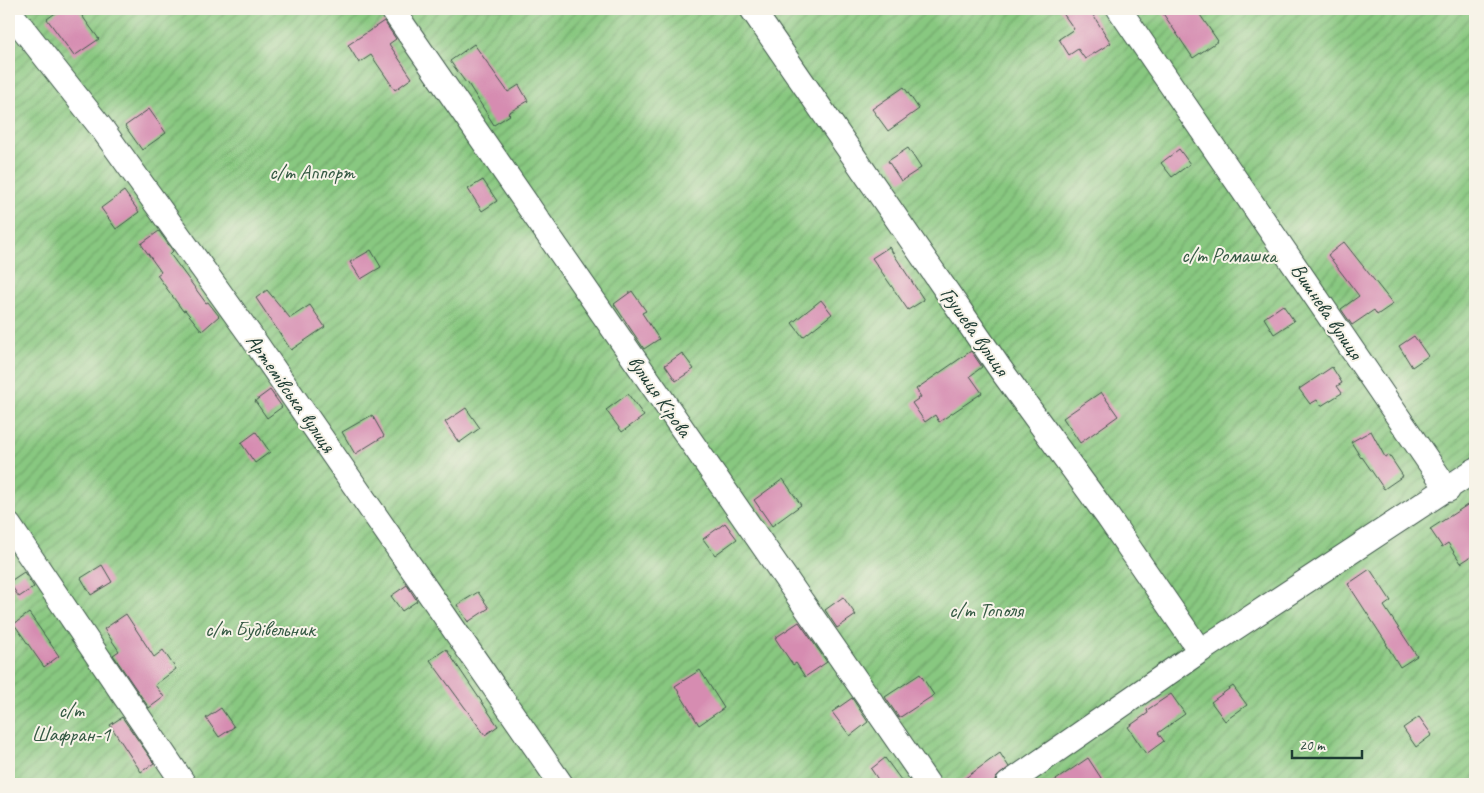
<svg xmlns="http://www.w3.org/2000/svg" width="1484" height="793" viewBox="0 0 1484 793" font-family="Caveat,sans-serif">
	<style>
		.garden { fill: url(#garden-furrows); stroke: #54825a }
		.building { fill: #d68cb1 }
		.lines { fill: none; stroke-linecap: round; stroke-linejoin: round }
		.street-casing { stroke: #3e564a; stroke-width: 26 }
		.street { stroke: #fff; stroke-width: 24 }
		.labels { text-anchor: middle; stroke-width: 4; stroke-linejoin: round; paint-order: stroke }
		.park-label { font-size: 21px; fill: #345943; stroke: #f7f3e8 }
		.street-label { font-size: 21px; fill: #1f3d34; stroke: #f7f3e8 }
	</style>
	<defs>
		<pattern id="garden-furrows" width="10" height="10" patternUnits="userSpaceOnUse" patternTransform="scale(1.25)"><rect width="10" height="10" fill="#88c880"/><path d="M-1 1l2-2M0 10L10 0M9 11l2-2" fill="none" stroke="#6fa46a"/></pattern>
	</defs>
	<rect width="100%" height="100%" fill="#f7f3e8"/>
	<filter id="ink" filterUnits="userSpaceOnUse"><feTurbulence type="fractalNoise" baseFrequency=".02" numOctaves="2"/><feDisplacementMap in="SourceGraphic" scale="10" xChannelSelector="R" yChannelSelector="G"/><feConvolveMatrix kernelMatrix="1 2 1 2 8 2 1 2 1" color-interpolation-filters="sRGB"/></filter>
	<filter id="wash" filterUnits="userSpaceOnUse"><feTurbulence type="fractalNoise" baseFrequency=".0096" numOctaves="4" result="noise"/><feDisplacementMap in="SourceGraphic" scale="20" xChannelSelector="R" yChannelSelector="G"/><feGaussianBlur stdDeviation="1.12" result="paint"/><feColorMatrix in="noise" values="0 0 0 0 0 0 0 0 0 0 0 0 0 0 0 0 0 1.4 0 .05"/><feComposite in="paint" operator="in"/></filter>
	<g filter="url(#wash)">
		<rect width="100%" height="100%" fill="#f1e3c7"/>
		<path class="garden" d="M9,9h1466v775h-1466z"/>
		<g id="blocks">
			<path class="building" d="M61,9h16l22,30 -25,17 -27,-37z
				M1060,9h29l22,34 -26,16 -7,-10 -9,6 -10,-16 15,-10z
				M1160,9h36l22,32 -25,17z
				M384,21l12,18 -7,5 23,34 -17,12 -24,-35 -12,8 -11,-18z
				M474,44l34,48 11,-7 9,16 -20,12 2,2 -16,10 -27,-43 -1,1 -16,-22z
				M904,87l15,22 -31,22 -16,-22z
				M149,109l17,24 -24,17 -17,-24z
				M908,148l13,20 -20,13 -13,-20z
				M1179,149l11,15 -18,13 -11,-14z
				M483,180l14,21 -15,10 -14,-22z
				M124,191l15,21 -23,17 -15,-21z
				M159,231l14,20 -3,3 36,49 2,-1 11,14 -17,15 -17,-21 -2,1 -26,-36 4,-3 -20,-28z
				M1344,242l49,62 -16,11 -3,-5 -22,15 -11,-16 18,-13 -31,-41z
				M889,247l35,53 -16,10 -36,-52z
				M371,250l10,17 -20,12 -11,-17z
				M267,290l23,28 20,-13 15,22 -34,23 -35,-52z
				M632,291l14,20 -4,2 17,26 -15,10 -30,-45z
				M821,300l11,14 -29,23 -11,-14z
				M1283,305l11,16 -20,13 -10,-16z
				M1414,336l14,20 -16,11 -13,-21z
				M971,351l11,16 -12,9 12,17 -43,29 -4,-7 -10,7 -13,-19 9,-6 -5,-8z
				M682,353l12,16 -18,12 -11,-16z
				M1332,367l10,16 -5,3 5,7 -21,13 -4,-6 -7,4 -11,-15z
				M270,390l12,17 -15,11 -12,-17z
				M1101,392l17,24 -38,27 -17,-25z
				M628,394l16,22 -22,16 -16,-22z
				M466,408l14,20 -21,15 -14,-21z
				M372,415l12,21 -29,18 -13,-22z
				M1371,431l14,26 4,-2 14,21 -19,13 -22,-32 -1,1 -10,-16z
				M256,432l14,20 -15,11 -14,-20z
				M783,479l18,26 -29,21 -18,-26z
				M1475,500v54l-14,9 -13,-20 -6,4 -12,-18z
				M725,523l12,16 -22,16 -12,-16z
				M102,565l10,17 -21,13 -10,-17z
				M1370,569l21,32 -7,5 33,50 -17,11 -14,-23h1l-39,-60z
				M24,572l10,15 -15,10 -10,-15z
				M407,585l10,16 -15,10 -11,-15z
				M478,592l11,16 -21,14 -11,-17z
				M843,597l13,18 -19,13 -12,-18z
				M29,613l30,43 -15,11 -30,-43z
				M126,614l28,43 9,-7 13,19 -21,16 9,12 -15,11 -36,-53 6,-4 -15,-22z
				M799,622l28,40 -22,15 -9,-14 -3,2 -18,-27z
				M446,649l52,77 -13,9 -55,-75z
				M700,670l24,38 -25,17 -24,-39z
				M920,674l14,21 -35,23 -14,-21z
				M1233,686l14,19 -22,16 -14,-19z
				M1171,694l14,20 -27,19 6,8 -18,13 -18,-27 20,-14 -1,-3z
				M852,698l16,24 -18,14 -18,-24z
				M221,708l13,19 -15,10 -13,-19z
				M122,717l32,46 -13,9 -31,-47z
				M1419,717l13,18 -16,12 -13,-19z
				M1000,753l9,14 -13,11 -2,6h-37z
				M885,758l19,26h-23l-10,-15z
				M1088,758l17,26h-55z"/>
		</g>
	</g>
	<g filter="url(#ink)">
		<use href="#blocks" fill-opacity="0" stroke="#3e564a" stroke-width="1"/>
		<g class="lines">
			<g class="street-casing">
				<path id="street" d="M392,9l536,775
					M752,9l249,361 107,147 92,134
					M1119,9l329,481
					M9,11l94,119 148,206 310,448
					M9,525l175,259
					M1008,784l192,-133 275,-181"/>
			</g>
			<use href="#street" class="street"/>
		</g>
	</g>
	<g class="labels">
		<g class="park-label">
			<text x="312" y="179">с/т Аппорт</text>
			<text x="1229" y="262">с/т Ромашка</text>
			<text x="986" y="617">с/т Тополя</text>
			<text x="260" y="636">с/т Будівельник</text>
			<text x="71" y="717">с/т<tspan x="71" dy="24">Шафран-1</tspan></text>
		</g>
		<g class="street-label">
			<text transform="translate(1327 311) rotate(56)" y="7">Вишнева вулиця</text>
			<text transform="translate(975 331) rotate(55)" y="7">Грушева вулиця</text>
			<text transform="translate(291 393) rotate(55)" y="7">Артемівська вулиця</text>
			<text transform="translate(660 396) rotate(55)" y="7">вулиця Кірова</text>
		</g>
	</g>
	<rect width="1484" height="793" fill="none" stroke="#f7f3e8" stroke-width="30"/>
	<path d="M1292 750v8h70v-8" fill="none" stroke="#1f3d34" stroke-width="2.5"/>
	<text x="1299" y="750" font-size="15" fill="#1f3d34" stroke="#f7f3e8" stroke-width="4" paint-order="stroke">20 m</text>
</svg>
